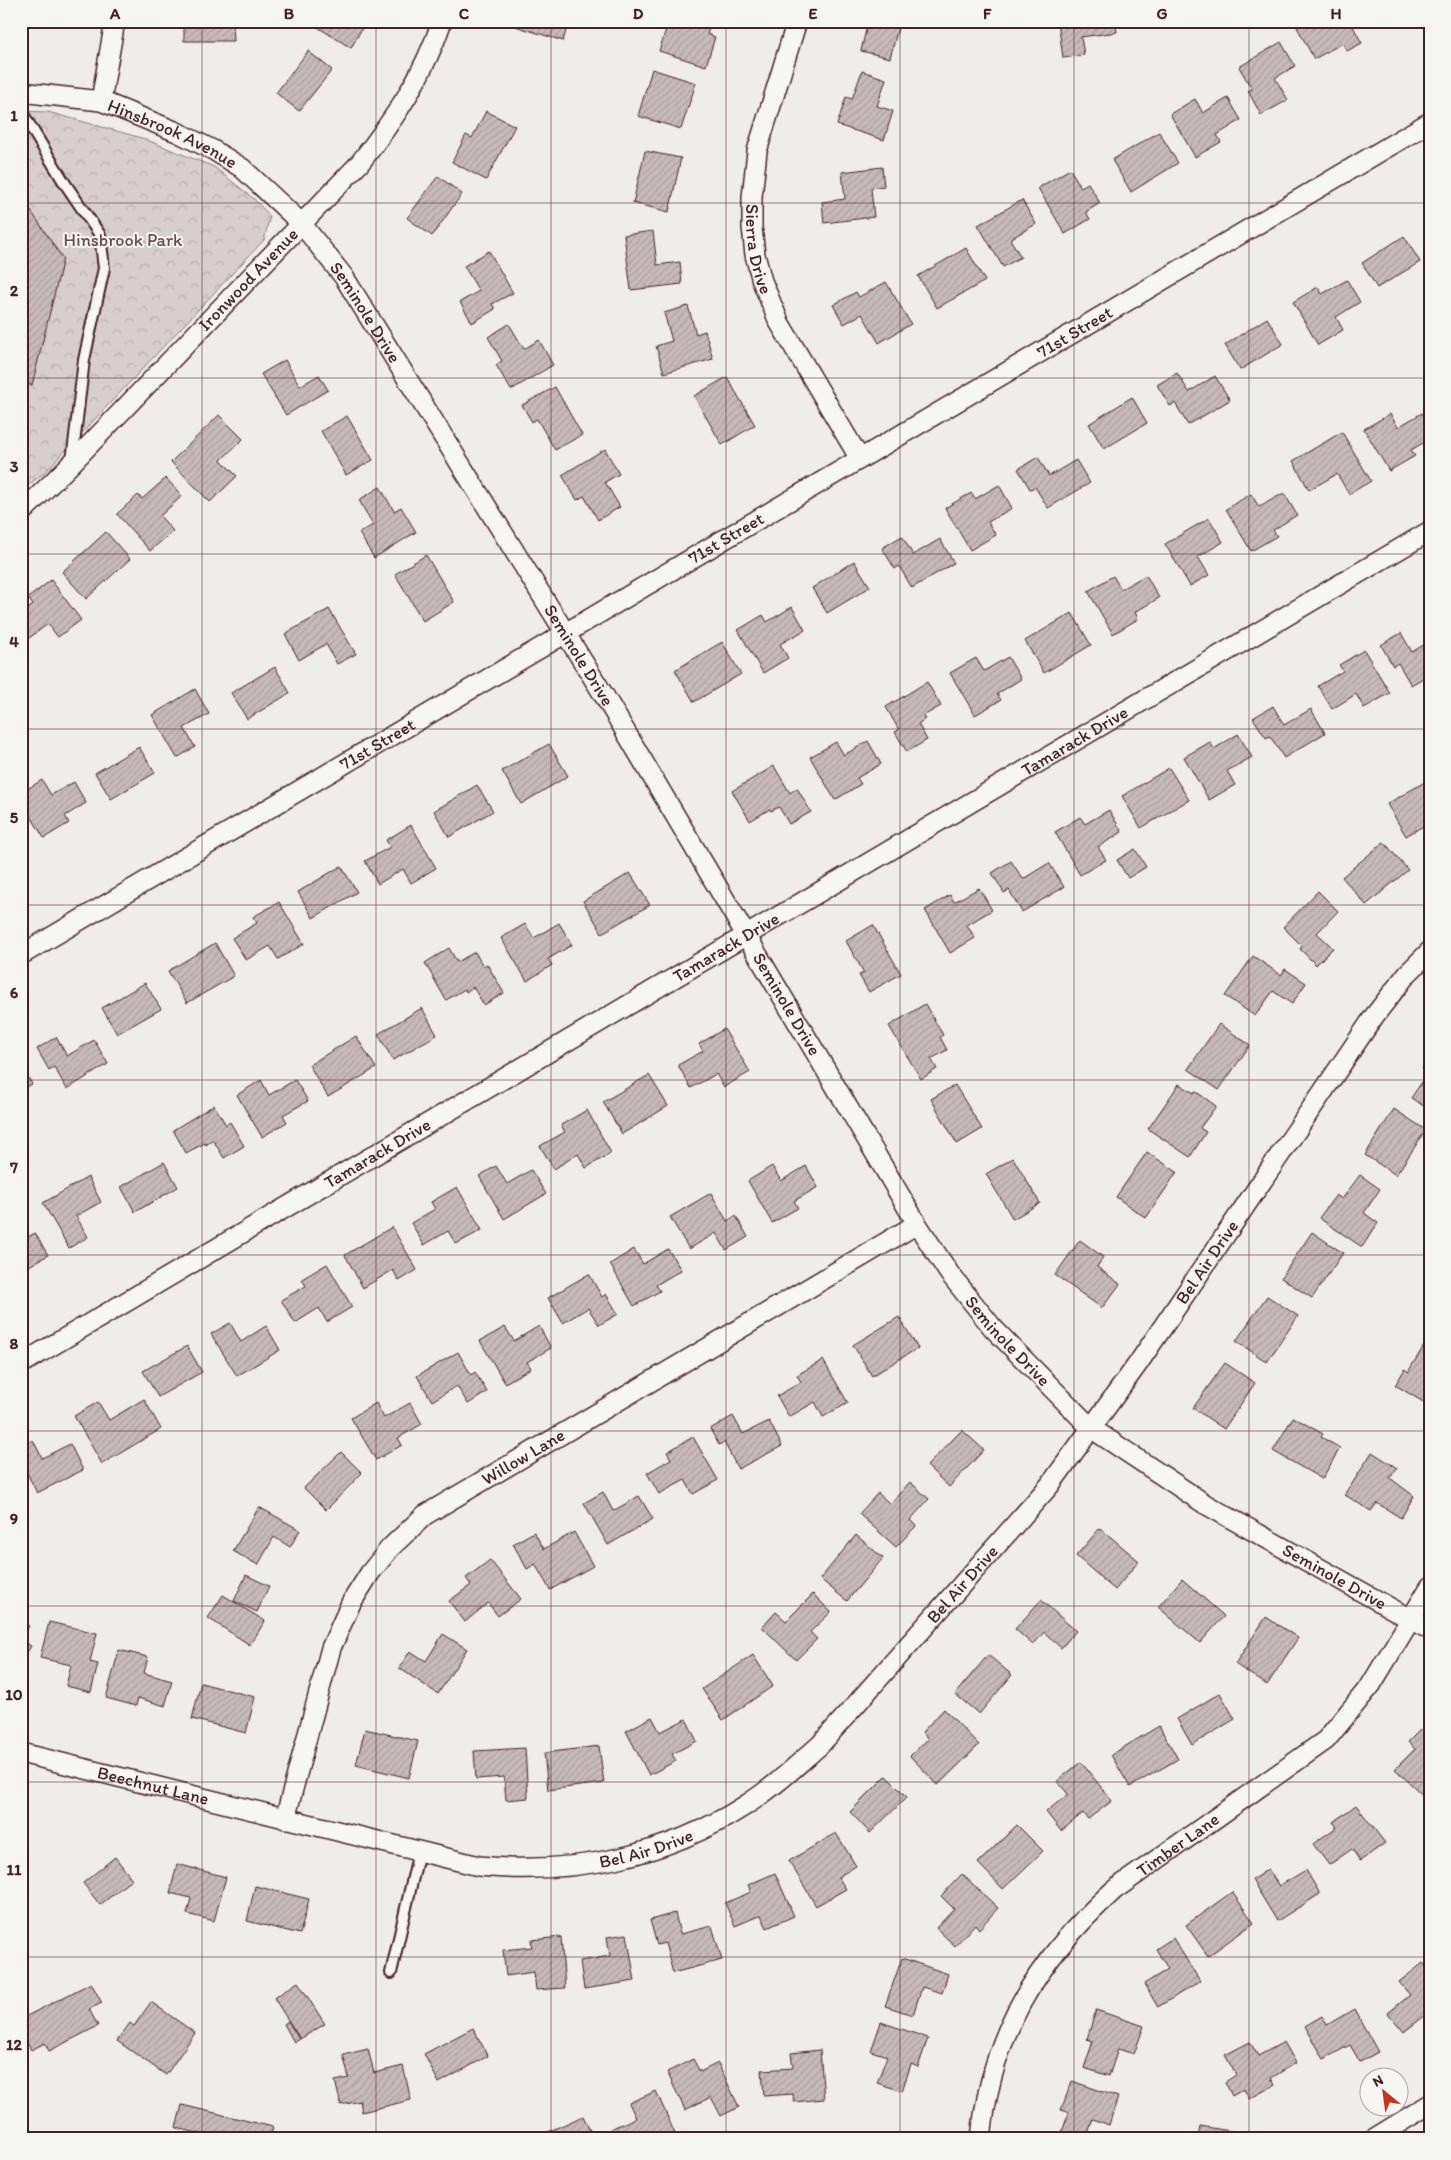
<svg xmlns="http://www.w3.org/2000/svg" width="1451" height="2160" viewBox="0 0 1451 2160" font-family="Itim,sans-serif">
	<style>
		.park { fill: url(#park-crowns); stroke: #90777c }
		.building { fill: url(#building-hatch); stroke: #4a1f2b }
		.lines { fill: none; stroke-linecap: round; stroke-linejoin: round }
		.lane-casing { stroke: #4a1f2b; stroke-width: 14 }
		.street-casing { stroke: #4a1f2b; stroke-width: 22 }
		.lane { stroke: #f6f6f2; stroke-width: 10 }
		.street { stroke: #f6f6f2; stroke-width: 19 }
		.grid { fill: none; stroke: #4a1f2b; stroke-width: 1; stroke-opacity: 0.55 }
		.labels { text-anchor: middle; stroke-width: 4; stroke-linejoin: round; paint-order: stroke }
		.street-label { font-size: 18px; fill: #4a1f2b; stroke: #f6f6f2 }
		.park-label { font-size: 18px; fill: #6d4b54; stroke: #f6f6f2 }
		.neatline { fill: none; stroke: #4a1f2b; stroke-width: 2 }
		.grid-label { font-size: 16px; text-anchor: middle; font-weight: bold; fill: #4a1f2b }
	</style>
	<defs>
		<pattern id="park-crowns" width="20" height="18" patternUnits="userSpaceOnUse" patternTransform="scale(1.25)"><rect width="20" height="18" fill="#d7cfce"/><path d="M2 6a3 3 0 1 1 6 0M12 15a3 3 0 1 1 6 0" fill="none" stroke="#bab1b1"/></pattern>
		<pattern id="building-hatch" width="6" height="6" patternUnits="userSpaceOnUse" patternTransform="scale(1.25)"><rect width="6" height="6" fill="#c6babb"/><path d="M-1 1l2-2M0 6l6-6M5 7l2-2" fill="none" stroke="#ac9fa1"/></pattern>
	</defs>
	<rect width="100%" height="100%" fill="#efedea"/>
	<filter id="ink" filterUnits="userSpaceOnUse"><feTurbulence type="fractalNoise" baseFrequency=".02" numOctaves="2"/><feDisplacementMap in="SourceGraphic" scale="10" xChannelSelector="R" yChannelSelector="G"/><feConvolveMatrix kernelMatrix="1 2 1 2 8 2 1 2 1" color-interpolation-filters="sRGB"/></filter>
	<g filter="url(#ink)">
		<path class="park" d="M21,111l27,1 94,26 72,29 40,32 16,17 -6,24 -219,232 -24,19z"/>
		<path class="building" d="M184,21h49l1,20h-50z
			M308,21h58l-15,27z
			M516,21h53l-6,20 -48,-15z
			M685,21h27l-5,13 8,3 -9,29 -47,-15 9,-28 15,5z
			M868,21h32l-10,37 -29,-7z
			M1058,21h57l2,11 -36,5 3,18 -21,3z
			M1308,21h42l12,22 -15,8 -4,-8 -29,16 -17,-32z
			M1281,42l14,24 -20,12 13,22 -27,15 -13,-24 4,-2 -13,-22z
			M308,51l24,19 -33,41 -23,-18z
			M652,69l44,14 -15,46 -43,-13z
			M862,71l24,8 -9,27 16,5 -9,29 -47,-15 9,-28 6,2z
			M1228,98l13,22 -24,15 4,7 -26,15 -25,-43 25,-15 8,14z
			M486,111l29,15 -29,54 -34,-18 14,-27 6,3z
			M1159,132l19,31 -47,29 -19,-32z
			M645,151l36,7 -12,54 -36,-9z
			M882,167l2,19 -13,2 3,29 -50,6 -2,-21 23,-3 -3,-27z
			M1070,169l11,18 7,-4 12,20 -14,9 4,7 -25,15 -27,-46z
			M438,176l24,18 -30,42 -25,-18z
			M21,196l42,63 -31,126 -11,-3v-109l2,-9 -2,-3z
			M1022,200l14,24 -26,15 11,18 -18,10 -25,-42z
			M653,231l4,34 23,-3 2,22 -51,6 -7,-55z
			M1404,236l16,26 -43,26 -15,-25z
			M966,248l19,33 -48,27 -19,-32z
			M489,251l24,42 -21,11 3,5 -23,14 -12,-21 19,-11 -15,-25z
			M1347,280l13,22 -24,15 7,13 -25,15 -25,-43 25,-15 4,7z
			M886,282l25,42 -32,19 -17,-29 -18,10 -11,-19 23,-13 3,5z
			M688,306l8,28 9,-3 8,28 -49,14 -8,-27 16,-5 -8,-28z
			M1267,318l16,26 -43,26 -15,-25z
			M509,324l15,25 15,-9 14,25 -42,25 -15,-25 6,-4 -14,-24z
			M285,360l15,26 19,-11 9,15 -42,25 -25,-41z
			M1177,373l12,19 26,-16 15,24 -42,25 -13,-22 -5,3 -13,-21z
			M727,377l28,48 -33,20 -28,-49z
			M555,387l27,48 -27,15 -18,-31 -5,3 -10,-17z
			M1132,397l15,26 -43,26 -15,-25z
			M1422,413l8,13v13l-19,11 4,6 -26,15 -25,-42 26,-15 8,13z
			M219,415l24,24 -22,21 16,16 -27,26 -39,-40z
			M347,416l26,44 -27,15 -25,-44z
			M1342,432l29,49 -22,13 -12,-20 -28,16 -16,-29z
			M605,449l14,25 -14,8 15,25 -22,13 -14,-24 -7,4 -15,-25z
			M1038,457l11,19 27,-16 14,23 -42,25 -13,-21 -5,2 -12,-20z
			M166,478l16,18 -22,20 13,15 -23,20 -33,-37 21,-19 4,4z
			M999,485l13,23 -24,14 8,13 -26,15 -25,-42 26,-15 4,6z
			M380,487l14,24 7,-4 15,25 -42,26 -15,-25 14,-8 -14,-25z
			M1284,493l13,22 -24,15 4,6 -26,15 -25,-42 25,-15 8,13z
			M1209,518l14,24 -25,15 11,18 -19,11 -25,-42z
			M106,532l24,27 -44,40 -24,-27z
			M902,536l11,19 27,-16 14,24 -42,25 -13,-22 -4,3 -13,-21z
			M426,555l28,47 -31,19 -28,-47z
			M854,561l16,26 -43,26 -15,-25z
			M1146,575l13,23 -24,14 3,7 -25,15 -25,-43 25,-15 8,13z
			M51,580l30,40 -23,17 -10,-13 -23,17 -4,-5v-22l12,-9 -5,-7z
			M792,607l13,23 -25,14 8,14 -25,15 -25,-43 25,-15 4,7z
			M329,609l27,45 -19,10 -11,-20 -27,16 -14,-26z
			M1072,613l19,32 -47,28 -19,-32z
			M1401,633l11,19 18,-11v33l-19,11 -13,-22 -5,3 -12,-21z
			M722,642l19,32 -47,28 -19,-32z
			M1364,650l26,43 -26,15 -8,-14 -24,15 -14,-23 25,-15 -4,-6z
			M1008,657l13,22 -24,15 4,6 -26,15 -25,-42 26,-15 8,13z
			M275,667l15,26 -43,26 -16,-26z
			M927,682l14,24 -18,10 2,3 -7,5 9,16 -20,12 -12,-20 4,-2 -13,-23z
			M195,689l14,25 -25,14 11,19 -18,11 -25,-43z
			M1273,706l11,19 27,-16 14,24 -41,25 -14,-22 -4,2 -13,-20z
			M1238,734l14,23 -25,14 8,14 -26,15 -25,-43 26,-15 4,7z
			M868,741l13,23 -24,14 4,6 -26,16 -25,-43 26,-15 8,13z
			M549,744l19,32 -47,28 -19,-33z
			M139,747l16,26 -44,26 -16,-26z
			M774,766l16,27 7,-5 14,24 -22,12 -10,-17 -8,4 -1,-2 -20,12 -18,-30z
			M1169,768l20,32 -48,28 -19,-32z
			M1430,779v43l-24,14 -19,-32z
			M42,780l9,15 23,-13 12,21 -21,13 4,7 -25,15 -23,-38v-7z
			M477,785l16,26 -44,26 -15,-26z
			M1109,810l13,22 -24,15 8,13 -26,15 -25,-43 25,-15 5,7z
			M411,825l25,43 -25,15 -8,-14 -25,15 -13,-23 25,-14 -4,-7z
			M1384,842l24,28 -42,35 -24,-28z
			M1135,849l11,18 -18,11 -11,-18z
			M1011,861l12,18 26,-16 15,24 -42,25 -13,-22 -5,3 -12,-20z
			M341,866l16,26 -44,26 -15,-26z
			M630,873l20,32 -48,28 -19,-32z
			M979,888l13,22 -25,15 8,13 -25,15 -25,-43 25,-15 4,7z
			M1318,891l20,20 -21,22 16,15 -17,17 -16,-16 2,-3 -19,-19z
			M279,902l25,42 -26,15 -8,-13 -24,14 -14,-22 25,-15 -4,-6z
			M559,923l13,22 -24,14 4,6 -25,16 -26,-43 24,-14 9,14z
			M873,925l28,49 -32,18 -10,-17 5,-2 -18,-32z
			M215,943l19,33 -47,27 -19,-32z
			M449,948l8,14 18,-10 8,14 4,-2 17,29 -20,12 -11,-18 -7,5 -1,-3 -19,11 -21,-37z
			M1253,956l28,19 4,-6 21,14 -14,21 -19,-13 -18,25 -30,-20z
			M145,983l16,26 -44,25 -15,-26z
			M925,1004l18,31 -3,2 7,13 -16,9 6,10 -16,10 -32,-53z
			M422,1008l15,27 -44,25 -15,-26z
			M1219,1024l31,21 -31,45 -31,-21z
			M724,1029l26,43 -26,15 -8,-13 -25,14 -13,-23 25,-14 -4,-7z
			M356,1036l20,32 -48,29 -19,-32z
			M56,1037l11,19 27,-16 14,24 -41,25 -13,-22 -5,3 -12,-21z
			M1430,1056v54l-19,-12 17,-25 -6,-4z
			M21,1066l11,18 -11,6z
			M649,1075l19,31 -46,28 -19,-32z
			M261,1080l8,15 26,-15 13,21 -25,14 4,7 -25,15 -25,-42z
			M1179,1084l15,9 1,-2 21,15 -16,22 6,4 -16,25 -42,-28z
			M955,1085l27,44 -25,15 -26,-45z
			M214,1105l12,20 4,-3 14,24 -20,12 -11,-18 -7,5 -1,-2 -19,10 -13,-23z
			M1394,1109l32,21 -30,45 -31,-20z
			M587,1110l24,43 -25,15 -8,-14 -24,15 -14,-23 25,-14 -4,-7z
			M1147,1152l30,20 -31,46 -30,-21z
			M1013,1158l27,45 -27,16 -27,-45z
			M164,1162l14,25 -43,25 -14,-25z
			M496,1166l11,18 24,-14 15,24 -42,25 -25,-43z
			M772,1166l9,15 25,-15 12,21 -24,14 4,7 -26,15 -24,-42z
			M1360,1175l20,14 -16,24 14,10 -16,24 -43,-29 17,-23 6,4z
			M88,1177l13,25 -25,14 12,21 -19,11 -26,-45z
			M457,1187l25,43 -26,14 -8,-13 -24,14 -13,-22 24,-14 -4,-7z
			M711,1193l16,28 9,-5 12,21 -22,13 -10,-17 -27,16 -19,-32z
			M392,1227l25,43 -18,11 -6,-11 -30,18 -18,-33z
			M1312,1232l31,21 -31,45 -31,-20z
			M35,1233l13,22 -24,14 4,7 -7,4v-39z
			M1080,1240l23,17 -6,10 23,17 -18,24 -47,-33z
			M634,1249l9,15 25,-15 13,21 -25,15 4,6 -26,15 -24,-42z
			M327,1264l25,43 -25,15 -8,-14 -24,15 -14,-23 25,-14 -4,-7z
			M589,1274l13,23 4,-3 12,20 -19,11 -11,-17 -25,15 -15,-25z
			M1267,1296l31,20 -31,46 -31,-21z
			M899,1317l19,31 -46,28 -19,-31z
			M230,1323l11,19 25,-16 14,24 -43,26 -26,-42z
			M539,1326l12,22 -24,14 4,6 -26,15 -25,-42 25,-14 9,14z
			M1430,1336v70l-35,-21 10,-16 3,3z
			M187,1346l15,26 -44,25 -15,-26z
			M458,1352l13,23 4,-3 12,20 -19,12 -11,-18 -25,15 -15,-25z
			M823,1360l25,43 -25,14 -8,-15 -26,15 -12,-21 24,-14 -4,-7z
			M1225,1363l30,20 -31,46 -31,-21z
			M144,1399l17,30 -59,35 -28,-48 24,-14 11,18z
			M376,1403l8,15 26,-15 12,21 -24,14 4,7 -26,15 -25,-42z
			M733,1416l10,18 26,-13 13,25 -44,23 -14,-27 -5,3 -9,-16z
			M1293,1417l30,17 -2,3 19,11 -18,31 -49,-28z
			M962,1430l22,20 -35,37 -22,-21z
			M693,1437l25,43 -25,14 -8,-14 -26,14 -12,-21 24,-14 -4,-7z
			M33,1440l9,18 28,-14 13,26 -46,23 -16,-32v-15z
			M341,1452l21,21 -36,37 -22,-22z
			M1372,1452l25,16 -7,10 24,18 -13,22 -24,-15 -6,8 -26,-16z
			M910,1482l19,17 -19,21 6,6 -20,21 -37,-33 19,-21 12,11z
			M603,1492l10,19 26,-15 14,23 -45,26 -24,-42z
			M259,1507l41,23 -10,17 -16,-10 -16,28 -25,-14z
			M1100,1528l39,33 -24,29 -39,-34z
			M534,1532l10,17 30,-17 19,34 -43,24 -15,-26 -8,5 -14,-25z
			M856,1535l27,23 -36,43 -27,-22z
			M490,1560l31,39 -23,17 -10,-13 -23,19 -16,-21 22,-16 -5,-7z
			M246,1575l23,11 -12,26 -23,-11z
			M1182,1579l42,37 -24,27 -42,-36z
			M813,1594l18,18 -21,20 7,7 -21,21 -34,-33 14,-15 10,9z
			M223,1595l42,26 -15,24 -42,-27z
			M1041,1600l35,31 -15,17 -17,-16 -11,13 -18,-16z
			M1266,1617l32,21 -31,47 -32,-21z
			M21,1621l8,5 -8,13z
			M49,1622l48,11 -7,29 8,2 -7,28 -25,-6 5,-21 -31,-7z
			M443,1634l24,15 -29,45 -39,-26 11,-17 16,10z
			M21,1640l10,6 -10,16z
			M119,1650l29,7 -4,16 28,8 -7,25 -27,-8 -2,8 -30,-8z
			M753,1655l20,31 -50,34 -21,-31z
			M988,1655l24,20 -33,39 -24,-20z
			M201,1683l54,14 -9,36 -54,-14z
			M1220,1693l15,26 -43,26 -15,-26z
			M944,1709l35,36 -41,40 -28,-29 18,-17 -6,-7z
			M652,1717l8,15 26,-13 11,22 -25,13 4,7 -27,14 -23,-44z
			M1428,1722l2,1v79l-35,-33 20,-20 -7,-7z
			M1159,1726l19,33 -48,28 -19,-32z
			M365,1729l53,12 -9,37 -53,-13z
			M599,1746l5,37 -56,7 -4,-37z
			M525,1748l3,50 -22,2 -2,-23 -28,2 -2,-28z
			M1081,1762l31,39 -24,18 -5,-6 -22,18 -15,-19 22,-18 -11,-13z
			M886,1776l21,21 -37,36 -20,-21z
			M1356,1805l29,38 -25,18 -8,-12 -23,16 -16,-21 24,-17 -4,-5z
			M1017,1825l26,26 -40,38 -25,-26z
			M836,1833l20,33 -18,11 8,12 -30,17 -27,-45z
			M115,1857l17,22 -32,26 -17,-22z
			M177,1864l49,13 -12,44 -27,-7 4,-16 -21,-5z
			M1268,1869l11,17 27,-16 14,24 -43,27 -25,-41z
			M775,1873l19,43 -27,12 -6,-13 -26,11 -10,-23 26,-11 -3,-7z
			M962,1874l36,34 -19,21 -4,-5 -20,22 -19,-18 18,-19 -13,-13z
			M255,1886l54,13 -9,35 -53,-13z
			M1232,1892l22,31 -46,33 -22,-31z
			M675,1913l5,21 32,-8 10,34 -49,13 -8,-30 -8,2 -7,-25z
			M627,1934l8,47 -51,8 -4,-28 30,-5 -3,-19z
			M561,1937l4,51 -29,2 -2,-18 -28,4 -3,-26 29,-3 -1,-7z
			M1173,1938l27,43 -42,26 -14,-23 24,-15 -12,-20z
			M902,1958l46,16 -6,19 -20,-6 -9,28 -28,-9z
			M1423,1963l7,9v45l-3,-3 -23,18 -16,-19 22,-18 -11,-13z
			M298,1982l27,42 -25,15 -26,-41z
			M91,1983l11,20 -13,6 9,17 -49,25 -4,-8 -14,7 -10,-19v-12z
			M151,2002l44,31 -29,42 -49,-34 13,-18 4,3z
			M1354,2009l24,43 -18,10 -10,-17 -26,14 -19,-33 17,-10 5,9z
			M1096,2010l48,16 -10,28 -16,-5 -9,27 -25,-8 9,-27 -6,-2z
			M288,2021l11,18 -5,3 -10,-18z
			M881,2022l47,16 -10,29 -7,-3 -9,27 -25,-8 10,-27 -16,-5z
			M473,2028l15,28 -49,27 -15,-29z
			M1250,2042l8,14 26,-14 12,21 -25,15 4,7 -26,14 -5,-10 -12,7 -7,-14 11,-7 -11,-20z
			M368,2049l6,24 29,-7 8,34 -49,12 -2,-11 -19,4 -6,-24 14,-3 -6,-23z
			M820,2050l4,49 -30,3 -1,-8 -29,2 -2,-26 31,-2 -2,-15z
			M693,2059l7,13 18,-9 21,44 -18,9 -10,-19 -26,13 -18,-38z
			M1072,2081l46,16 -9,28 -16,-6 -7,20 -26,-1 9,-26 -8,-2z
			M656,2091l20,45 -6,3h-56l-4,-10 26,-11 -7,-15z
			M182,2105l91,22 -3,12h-65l1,-4 -30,-7z
			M583,2116l11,23h-54l-1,-3z
			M1200,2126l36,6 -1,7h-37z"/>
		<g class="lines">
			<g class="lane-casing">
				<path id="lane" d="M21,111l43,71 36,53 4,33 -20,92 -12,101
					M391,1973l28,-122"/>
			</g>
			<g class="street-casing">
				<g id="street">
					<path id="s1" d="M797,21l-40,130 -5,46v30l3,28 7,26 17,41 81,137"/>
					<path id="s2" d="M21,92l80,9 76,31 36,18 29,18 59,55 43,54 261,420 312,527 32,49 44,55 98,100 114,76 225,126"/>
					<path d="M101,101l14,-80"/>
					<path id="s3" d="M21,513l50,-49 288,-300c35,-44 65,-89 83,-143"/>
					<path id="s4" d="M21,955l1409,-833"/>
					<path id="s5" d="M21,1364l1409,-833"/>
					<path id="s6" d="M21,1753l458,113c94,9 187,-9 267,-61 27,-17 50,-39 74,-60l230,-260 87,-120 238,-350 32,-41 23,-23"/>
					<path id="s7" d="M285,1819l46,-171 20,-45 19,-30 20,-25 35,-33 492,-291"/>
					<path id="s8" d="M981,2139c10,-106 55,-178 133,-249l212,-150 45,-55 59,-98"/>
					<path d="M1373,2139l57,-35"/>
				</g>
			</g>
			<use href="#lane" class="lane"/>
			<use href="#street" class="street"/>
		</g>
	</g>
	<path class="grid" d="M202,21v2118M376,21v2118M551,21v2118M726,21v2118M900,21v2118M1074,21v2118M1249,21v2118M21,203h1409M21,378h1409M21,554h1409M21,729h1409M21,905h1409M21,1080h1409M21,1255h1409M21,1431h1409M21,1606h1409M21,1782h1409M21,1957h1409"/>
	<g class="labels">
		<g class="street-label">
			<text dy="6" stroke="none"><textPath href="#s2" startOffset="159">Hinsbrook Avenue</textPath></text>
			<text dy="6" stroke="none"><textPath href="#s1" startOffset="235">Sierra Drive</textPath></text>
			<text dy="6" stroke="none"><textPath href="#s3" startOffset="326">Ironwood Avenue</textPath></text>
			<text dy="6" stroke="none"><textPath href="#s2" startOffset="428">Seminole Drive</textPath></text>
			<text dy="6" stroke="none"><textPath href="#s4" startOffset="1224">71st Street</textPath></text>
			<text dy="6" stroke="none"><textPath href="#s4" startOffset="819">71st Street</textPath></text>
			<text dy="6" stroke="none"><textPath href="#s2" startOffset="832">Seminole Drive</textPath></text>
			<text dy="6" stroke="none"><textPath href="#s5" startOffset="1224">Tamarack Drive</textPath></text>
			<text dy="6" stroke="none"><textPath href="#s4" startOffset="414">71st Street</textPath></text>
			<text dy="6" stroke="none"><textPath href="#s5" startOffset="819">Tamarack Drive</textPath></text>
			<text dy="6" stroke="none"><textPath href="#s2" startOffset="1238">Seminole Drive</textPath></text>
			<text dy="6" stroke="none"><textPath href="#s5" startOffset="414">Tamarack Drive</textPath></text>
			<text dy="6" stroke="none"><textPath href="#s6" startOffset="1466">Bel Air Drive</textPath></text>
			<text dy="6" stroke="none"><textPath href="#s2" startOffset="1642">Seminole Drive</textPath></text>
			<text dy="6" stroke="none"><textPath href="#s7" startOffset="456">Willow Lane</textPath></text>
			<text dy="6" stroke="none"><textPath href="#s2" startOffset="2048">Seminole Drive</textPath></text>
			<text dy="6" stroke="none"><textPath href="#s6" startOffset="1061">Bel Air Drive</textPath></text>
			<text dy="6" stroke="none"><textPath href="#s6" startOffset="136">Beechnut Lane</textPath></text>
			<text dy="6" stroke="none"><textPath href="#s8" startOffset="368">Timber Lane</textPath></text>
			<text dy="6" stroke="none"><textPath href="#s6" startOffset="641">Bel Air Drive</textPath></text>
		</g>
		<g class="park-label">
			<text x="123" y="246">Hinsbrook Park</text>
		</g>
	</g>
	<rect width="1451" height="2160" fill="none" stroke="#f6f6f2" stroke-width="55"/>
	<g transform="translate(1384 2092) rotate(331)"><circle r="24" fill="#f6f6f2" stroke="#b1a0a2"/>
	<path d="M0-4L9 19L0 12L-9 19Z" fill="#c8321e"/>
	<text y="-8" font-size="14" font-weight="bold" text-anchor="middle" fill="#4a1f2b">N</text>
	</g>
	<rect x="28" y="28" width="1396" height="2104" class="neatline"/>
	<g class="grid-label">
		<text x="115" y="19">A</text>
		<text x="289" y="19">B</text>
		<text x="464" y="19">C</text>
		<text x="638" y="19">D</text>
		<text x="813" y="19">E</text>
		<text x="987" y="19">F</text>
		<text x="1162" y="19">G</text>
		<text x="1336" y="19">H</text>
		<text x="14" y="121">1</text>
		<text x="14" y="296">2</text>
		<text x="14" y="472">3</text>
		<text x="14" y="647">4</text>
		<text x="14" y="823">5</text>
		<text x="14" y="998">6</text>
		<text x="14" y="1173">7</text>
		<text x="14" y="1349">8</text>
		<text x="14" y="1524">9</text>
		<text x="14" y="1700">10</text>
		<text x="14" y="1875">11</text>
		<text x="14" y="2050">12</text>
	</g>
</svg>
